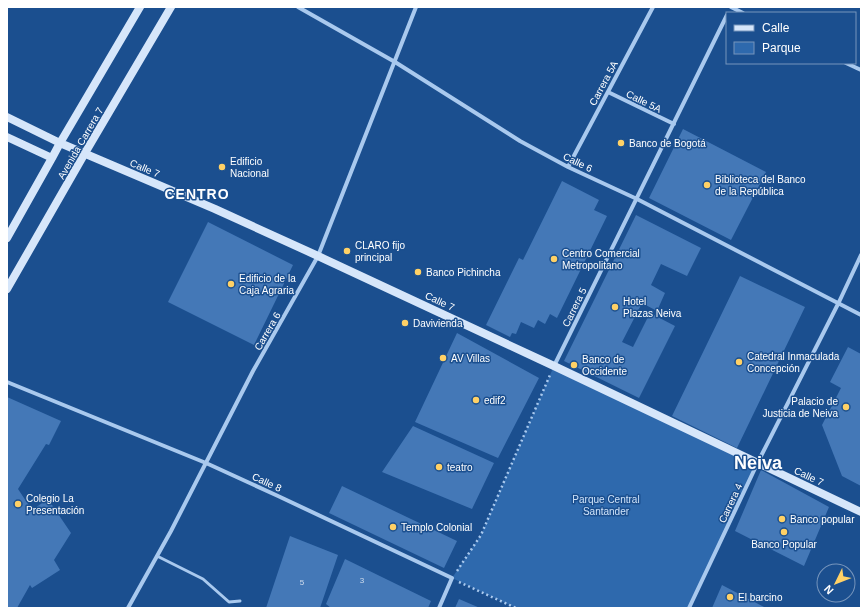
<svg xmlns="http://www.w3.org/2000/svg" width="868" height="615" viewBox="0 0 868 615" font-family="Arial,sans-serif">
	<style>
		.green { fill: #2e69ad }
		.building { fill: #4478b7 }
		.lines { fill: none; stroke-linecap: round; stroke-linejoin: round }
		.path { stroke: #a9c9ee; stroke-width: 2.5; stroke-dasharray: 2 3; stroke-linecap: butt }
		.lane { stroke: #a9c9ee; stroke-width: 3 }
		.street { stroke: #a9c9ee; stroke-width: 4 }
		.secondary { stroke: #d6e6fa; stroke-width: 8 }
		.poi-dot { fill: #ffd166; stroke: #1b4f8f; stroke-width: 1.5 }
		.labels { text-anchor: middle; stroke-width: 3; stroke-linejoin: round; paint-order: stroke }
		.number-label { font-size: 8px; fill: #d0dded }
		.street-label { font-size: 10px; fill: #fff; stroke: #1b4f8f }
		.poi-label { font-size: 10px; fill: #fff; stroke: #1b4f8f; text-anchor: start }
		.park-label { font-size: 10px; fill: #cfe3fa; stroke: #1b4f8f }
		.district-label { font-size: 14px; font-weight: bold; letter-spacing: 1px; fill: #fff; stroke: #1b4f8f }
		.town-label { font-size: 18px; font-weight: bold; fill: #fff; stroke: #1b4f8f }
	</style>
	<rect width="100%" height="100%" fill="#1b4f8f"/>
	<path class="green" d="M554,366l204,96 -69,146h-173l-64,-30 29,-43z"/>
	<path class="building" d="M683,129l83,43 -35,68 -82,-42z
		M562,181l37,19 -5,10 13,6 -50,102 -7,-4 -5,10 -7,-4 -4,8 -13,-6 -5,12 -4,-1 -2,4 -24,-12 33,-67 4,2z
		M636,215l65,33 -14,28 -26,-12 -10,21 14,8 -8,18 -15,-8 -20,39 11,5 17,-34 25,13 -36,72 -75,-37z
		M208,222l85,43 -39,80 -86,-43z
		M740,276l65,31 -68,141 -65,-32z
		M457,333l82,45 -41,80 -83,-36z
		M848,347l13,7v132l-19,-10 -20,-51 19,-37 -11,-6z
		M7,397l54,24 -12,24 -3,-1 -28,45 14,21 16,-11 23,34 -17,27 6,10 -28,18 -2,-3 -13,23h-10z
		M413,426l81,37 -22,46 -90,-37z
		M761,470l68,37 -25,59 -69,-35z
		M342,486l115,55 -13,27 -115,-55z
		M290,536l48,19 -18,53h-54z
		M345,559l86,42 -3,7h-97l-5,-4z
		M722,585l44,23h-54z
		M459,599l21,9h-25z"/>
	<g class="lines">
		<path class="path" d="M457,571l24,-36 69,-160
			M459,582l57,26"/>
		<path class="lane" d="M157,556l46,23 26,23 11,-1"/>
		<path class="street" d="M298,7l97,55 125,79 48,26 69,32 224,116
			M731,7l12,6
			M846,63l15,7
			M608,92l66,32
			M568,167l85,-160
			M554,366l173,-351
			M7,382l199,81 72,33 174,82 -13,30
			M128,608l43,-77 82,-160 65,-115 98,-249
			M689,608l69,-146 81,-160 22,-47"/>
		<path class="secondary" d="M7,117l53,26 155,66 103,47 236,110 307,146
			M7,137l45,21
			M7,238l45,-80 8,-15 80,-136
			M7,289l78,-136 86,-146"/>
	</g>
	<g class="poi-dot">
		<circle cx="621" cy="143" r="4"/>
		<circle cx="222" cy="167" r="4"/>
		<circle cx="707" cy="185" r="4"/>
		<circle cx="347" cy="251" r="4"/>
		<circle cx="554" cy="259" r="4"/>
		<circle cx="418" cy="272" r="4"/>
		<circle cx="231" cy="284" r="4"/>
		<circle cx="615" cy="307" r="4"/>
		<circle cx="405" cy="323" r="4"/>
		<circle cx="443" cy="358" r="4"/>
		<circle cx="739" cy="362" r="4"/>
		<circle cx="574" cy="365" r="4"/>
		<circle cx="476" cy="400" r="4"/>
		<circle cx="846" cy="407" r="4"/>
		<circle cx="439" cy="467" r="4"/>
		<circle cx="18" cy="504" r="4"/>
		<circle cx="782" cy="519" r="4"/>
		<circle cx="393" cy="527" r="4"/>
		<circle cx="784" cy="532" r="4"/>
		<circle cx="730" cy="597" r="4"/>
	</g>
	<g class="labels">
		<g class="number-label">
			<text x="362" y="583">3</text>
			<text x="302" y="585">5</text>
		</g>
		<g class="street-label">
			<text transform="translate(603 83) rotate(-62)" y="4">Carrera 5A</text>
			<text transform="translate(644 101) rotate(26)" y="4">Calle 5A</text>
			<text transform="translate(80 143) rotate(-60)" y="4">Avenida Carrera 7</text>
			<text transform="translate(578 162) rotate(26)" y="4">Calle 6</text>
			<text transform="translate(145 168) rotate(23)" y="4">Calle 7</text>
			<text transform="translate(440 301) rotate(25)" y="4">Calle 7</text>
			<text transform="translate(574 307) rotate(-64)" y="4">Carrera 5</text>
			<text transform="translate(267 331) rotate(-60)" y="4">Carrera 6</text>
			<text transform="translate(809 476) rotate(25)" y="4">Calle 7</text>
			<text transform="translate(267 482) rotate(25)" y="4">Calle 8</text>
			<text transform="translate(730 503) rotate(-65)" y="4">Carrera 4</text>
		</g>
		<g class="poi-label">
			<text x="629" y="147">Banco de Bogotá</text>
			<text x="230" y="165">Edificio<tspan x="230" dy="12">Nacional</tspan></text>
			<text x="715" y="183">Biblioteca del Banco<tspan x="715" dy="12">de la República</tspan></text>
			<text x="355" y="249">CLARO fijo<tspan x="355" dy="12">principal</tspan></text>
			<text x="562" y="257">Centro Comercial<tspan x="562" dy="12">Metropolitano</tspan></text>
			<text x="426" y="276">Banco Pichincha</text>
			<text x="239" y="282">Edificio de la<tspan x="239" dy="12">Caja Agraria</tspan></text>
			<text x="623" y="305">Hotel<tspan x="623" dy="12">Plazas Neiva</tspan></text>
			<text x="413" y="327">Davivienda</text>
			<text x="747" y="360">Catedral Inmaculada<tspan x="747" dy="12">Concepción</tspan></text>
			<text x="451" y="362">AV Villas</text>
			<text x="582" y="363">Banco de<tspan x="582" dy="12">Occidente</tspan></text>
			<text x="484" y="404">edif2</text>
			<text x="838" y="405" text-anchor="end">Palacio de<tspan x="838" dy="12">Justicia de Neiva</tspan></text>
			<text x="447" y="471">teatro</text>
			<text x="26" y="502">Colegio La<tspan x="26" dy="12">Presentación</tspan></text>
			<text x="790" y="523">Banco popular</text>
			<text x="401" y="531">Templo Colonial</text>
			<text x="784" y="548" text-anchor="middle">Banco Popular</text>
			<text x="738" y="601">El barcino</text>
		</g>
		<g class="park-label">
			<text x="606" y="503">Parque Central<tspan x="606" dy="12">Santander</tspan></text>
		</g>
		<g class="district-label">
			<text x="197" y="199">CENTRO</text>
		</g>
		<g class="town-label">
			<text x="758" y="469">Neiva</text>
		</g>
	</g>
	<rect width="868" height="615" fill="none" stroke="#ffffff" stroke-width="16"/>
	<rect x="726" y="12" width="130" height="52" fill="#1b4f8f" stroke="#7695bc"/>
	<rect x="734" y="25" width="20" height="6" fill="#d6e6fa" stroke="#7695bc"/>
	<text x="762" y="32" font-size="12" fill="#ffffff">Calle</text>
	<rect x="734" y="42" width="20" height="12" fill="#2e69ad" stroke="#7695bc"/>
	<text x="762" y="52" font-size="12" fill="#ffffff">Parque</text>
	<g transform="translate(836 583) rotate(227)"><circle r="19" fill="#1b4f8f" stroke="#7695bc"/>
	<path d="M0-3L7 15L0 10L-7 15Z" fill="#ffd166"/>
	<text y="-6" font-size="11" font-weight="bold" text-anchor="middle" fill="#ffffff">N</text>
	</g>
</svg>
